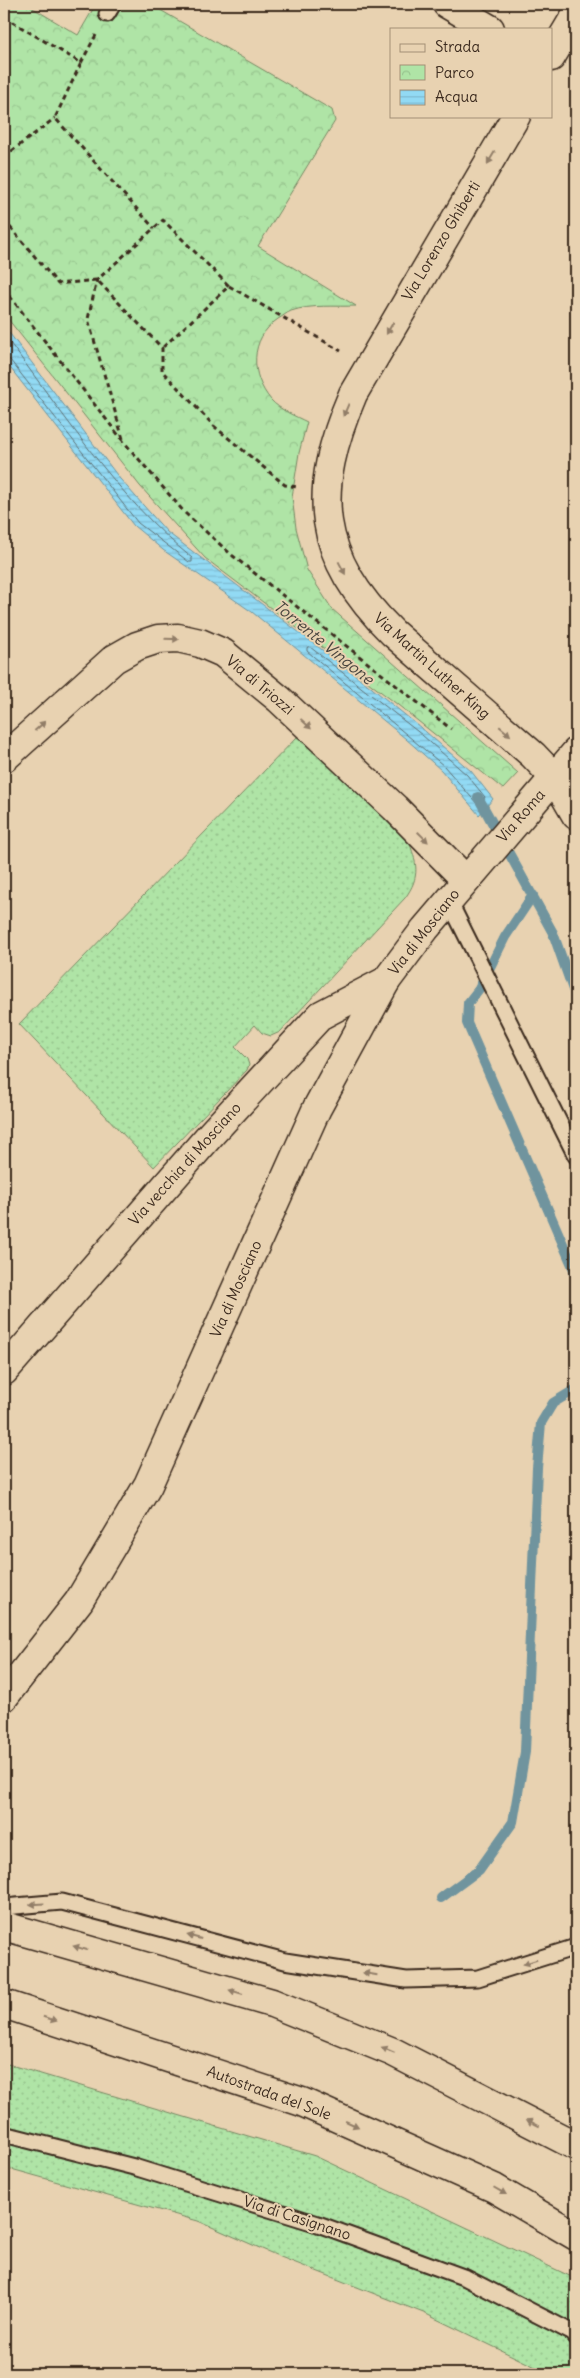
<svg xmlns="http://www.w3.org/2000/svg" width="580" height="2378" viewBox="0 0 580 2378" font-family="Delius,sans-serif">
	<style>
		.grass { fill: url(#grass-dots); stroke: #758762 }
		.park { fill: url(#park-crowns); stroke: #758762 }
		.water { fill: url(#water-rules); stroke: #6f949e }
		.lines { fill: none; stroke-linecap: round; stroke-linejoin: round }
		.shore { stroke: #5e7074; stroke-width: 1 }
		.stream { stroke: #6f949e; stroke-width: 10 }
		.service-casing { stroke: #3b2a1e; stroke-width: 19 }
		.minor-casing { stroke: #3b2a1e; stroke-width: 31 }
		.tertiary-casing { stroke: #3b2a1e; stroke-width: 31 }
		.secondary-casing { stroke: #3b2a1e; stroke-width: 31 }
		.motorway-casing { stroke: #3b2a1e; stroke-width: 31 }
		.path { stroke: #3b2a1e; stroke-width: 3; stroke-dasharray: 5 4; stroke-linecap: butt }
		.service { stroke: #e8d2b1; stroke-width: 15 }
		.minor { stroke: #e8d2b1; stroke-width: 28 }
		.tertiary { stroke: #e8d2b1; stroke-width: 28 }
		.secondary { stroke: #e8d2b1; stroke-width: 28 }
		.motorway { stroke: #e8d2b1; stroke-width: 28 }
		.oneway { fill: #927e68 }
		.labels { text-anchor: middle; stroke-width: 4; stroke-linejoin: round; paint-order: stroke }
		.street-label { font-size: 15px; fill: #3b2a1e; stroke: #e8d2b1 }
		.water-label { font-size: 16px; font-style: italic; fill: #48443e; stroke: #e8d2b1 }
	</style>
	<defs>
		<pattern id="grass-dots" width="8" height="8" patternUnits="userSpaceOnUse" patternTransform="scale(1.25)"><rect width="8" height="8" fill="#afe4a6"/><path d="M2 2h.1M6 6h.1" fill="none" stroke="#97c48e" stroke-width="1.8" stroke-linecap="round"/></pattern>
		<pattern id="park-crowns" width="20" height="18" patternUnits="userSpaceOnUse" patternTransform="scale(1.25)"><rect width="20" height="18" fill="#afe4a6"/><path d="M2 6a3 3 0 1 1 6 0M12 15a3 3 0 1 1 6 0" fill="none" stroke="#97c48e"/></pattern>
		<pattern id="water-rules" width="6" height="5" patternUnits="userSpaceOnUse" patternTransform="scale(1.25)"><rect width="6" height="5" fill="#92daf4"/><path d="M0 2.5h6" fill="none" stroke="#7fbbd1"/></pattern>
	</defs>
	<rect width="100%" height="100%" fill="#e8d2b1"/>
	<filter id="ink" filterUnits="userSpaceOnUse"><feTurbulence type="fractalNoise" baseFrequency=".02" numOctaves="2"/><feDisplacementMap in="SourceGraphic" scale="10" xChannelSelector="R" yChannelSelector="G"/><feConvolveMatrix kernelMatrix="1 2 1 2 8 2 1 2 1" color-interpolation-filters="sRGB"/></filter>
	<g filter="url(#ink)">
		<path class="grass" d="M299,735l109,104c9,24 13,37 -3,59l-125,134 -9,4 -9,-3 -7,-8 -20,22 12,12 2,6 -2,5 -93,97 -135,-143z
			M4,2063l311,93 261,123v95h-26l-124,-60 -148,-58 -80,-35 -194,-54z"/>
		<path class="park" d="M4,4h22l52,31 18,-31h54l182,106 3,11 -77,125 98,60c-20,1 -45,-2 -65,5 -5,2 -9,6 -13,8 -29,20 -28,56 -7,81 9,10 24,16 36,22l-8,31 -7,44 4,31 11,42 25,39 186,164 -15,16 -110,-88 -188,-143 -65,-72 -136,-172z"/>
		<path class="water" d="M4,326l116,153 47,53 200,152 59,48 45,39 22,28 -14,16 -38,-45 -35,-31 -154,-127 -89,-62 -29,-24 -130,-166z"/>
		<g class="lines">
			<path class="shore" d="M4,335c57,75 114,164 188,223v4h-3l-51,-39 -128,-163 -6,-3
				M310,647l112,88 45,40 18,22 -4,8h-3l-34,-39 -137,-115v-3z"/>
			<path class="stream" d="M478,797l75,136 23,65
				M533,895l-28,42 -26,52 -11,14 -1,20 109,251
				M441,1898l38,-28 34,-48 12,-70 12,-284 4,-45 12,-20 23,-14"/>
			<g class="service-casing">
				<path id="service" d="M107,14l6,-10
					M449,901l127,255
					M4,1907l58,-5 223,59 121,19 72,-2 98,-31
					M4,2134l130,33 184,57 148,54 107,55 3,4"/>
			</g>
			<g class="minor-casing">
				<path id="minor" d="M447,4l43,25
					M4,758l110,-99 23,-13 21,-7 20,-1 22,5 23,10 56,46 116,109 71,72
					M4,1371l208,-238 109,-118 65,-34"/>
			</g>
			<g class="tertiary-casing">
				<path id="tertiary" d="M551,57l25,-42
					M516,116l-163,278c-42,98 -38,162 40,239l140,122 21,22 22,38"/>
			</g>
			<g class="secondary-casing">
				<path id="secondary" d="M4,1697l75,-96 69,-116 169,-377 69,-127 39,-52 151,-177"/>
			</g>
			<g class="motorway-casing">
				<path id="motorway" d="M4,1926l268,77 121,49 183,94
					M4,2004l298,98 192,86 82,48"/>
			</g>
			<path class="path" d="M4,17l77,46 -26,55 99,110
				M81,63l15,-28
				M4,157l51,-39
				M4,220l54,64 39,-4 65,68v23l53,56 70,58 12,2
				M229,286l112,65
				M4,289l120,153 61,71 48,43 218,173
				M123,439l-35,-120 9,-39 66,-60 66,66 -67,62"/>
			<use href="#service" class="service"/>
			<use href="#minor" class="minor"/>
			<use href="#tertiary" class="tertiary"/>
			<use href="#secondary" class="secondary"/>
			<use href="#motorway" class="motorway"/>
		</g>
		<defs><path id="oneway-solid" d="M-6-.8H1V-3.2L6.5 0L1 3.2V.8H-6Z" transform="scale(1.25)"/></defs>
		<g class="oneway">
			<use href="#oneway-solid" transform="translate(491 158) rotate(121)"/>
			<use href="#oneway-solid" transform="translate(390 328) rotate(120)"/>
			<use href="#oneway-solid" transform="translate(346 410) rotate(113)"/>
			<use href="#oneway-solid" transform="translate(342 568) rotate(62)"/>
			<use href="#oneway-solid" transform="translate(172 639) rotate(1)"/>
			<use href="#oneway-solid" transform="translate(306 724) rotate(43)"/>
			<use href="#oneway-solid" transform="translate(40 726) rotate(-42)"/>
			<use href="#oneway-solid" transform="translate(505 731) rotate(40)"/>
			<use href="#oneway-solid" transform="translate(423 837) rotate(45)"/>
			<use href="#oneway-solid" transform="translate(37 1904) rotate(176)"/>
			<use href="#oneway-solid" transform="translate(194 1937) rotate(-165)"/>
			<use href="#oneway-solid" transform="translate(80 1948) rotate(-164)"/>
			<use href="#oneway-solid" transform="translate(530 1962) rotate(162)"/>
			<use href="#oneway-solid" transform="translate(370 1974) rotate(-171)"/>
			<use href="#oneway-solid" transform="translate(236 1992) rotate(-164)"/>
			<use href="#oneway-solid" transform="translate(50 2019) rotate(18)"/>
			<use href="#oneway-solid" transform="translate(388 2050) rotate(-157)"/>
			<use href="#oneway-solid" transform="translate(533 2123) rotate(-153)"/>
			<use href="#oneway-solid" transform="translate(352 2124) rotate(24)"/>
			<use href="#oneway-solid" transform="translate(500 2191) rotate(30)"/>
		</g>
	</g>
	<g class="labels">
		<g class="street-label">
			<text transform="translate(441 241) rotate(-59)" y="5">Via Lorenzo Ghiberti</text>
			<text transform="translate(432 666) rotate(42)" y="5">Via Martin Luther King</text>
			<text transform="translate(260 685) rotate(40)" y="5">Via di Triozzi</text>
			<text transform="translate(521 816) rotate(-49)" y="5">Via Roma</text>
			<text transform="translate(424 932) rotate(-52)" y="5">Via di Mosciano</text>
			<text transform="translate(185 1164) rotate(-48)" y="5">Via vecchia di Mosciano</text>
			<text transform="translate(236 1289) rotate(-66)" y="5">Via di Mosciano</text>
			<text transform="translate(269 2093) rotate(20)" y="5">Autostrada del Sole</text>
			<text transform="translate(297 2218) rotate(18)" y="5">Via di Casignano</text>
		</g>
		<g class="water-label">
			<text transform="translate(324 642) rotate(39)" y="6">Torrente Vingone</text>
		</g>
	</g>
	<rect width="580" height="2378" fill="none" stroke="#e8d2b1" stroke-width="20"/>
	<rect x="10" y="10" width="560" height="2358" fill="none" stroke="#3b2a1e" stroke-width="2" filter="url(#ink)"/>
	<rect x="390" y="28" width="162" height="90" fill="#e8d2b1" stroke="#a38f76"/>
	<rect x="400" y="44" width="25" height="8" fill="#e8d2b1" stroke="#a38f76"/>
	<text x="435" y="52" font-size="15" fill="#3b2a1e">Strada</text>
	<rect x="400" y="65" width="25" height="15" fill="url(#park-crowns)" stroke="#a38f76"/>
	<text x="435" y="78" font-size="15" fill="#3b2a1e">Parco</text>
	<rect x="400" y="90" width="25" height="15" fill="url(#water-rules)" stroke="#a38f76"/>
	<text x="435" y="102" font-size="15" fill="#3b2a1e">Acqua</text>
</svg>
